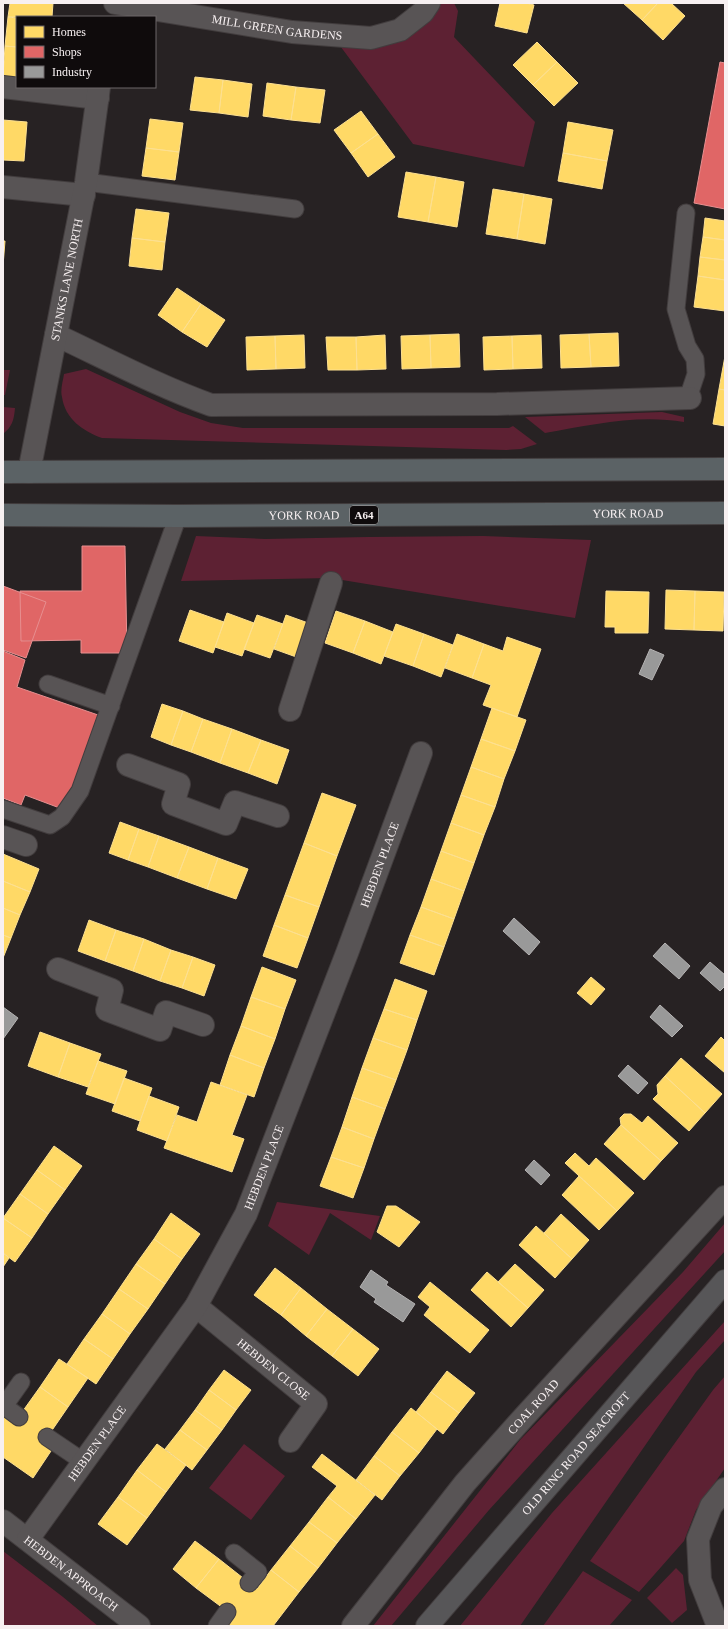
<svg xmlns="http://www.w3.org/2000/svg" width="728" height="1629" viewBox="0 0 728 1629" font-family="'Times New Roman',serif">
	<style>
		.green { fill: #5d2133 }
		.homes { fill: #ffd966; stroke: #fde090 }
		.shops { fill: #e06666; stroke: #e78f90 }
		.industry { fill: #999; stroke: #b5b3b3 }
		.lines { fill: none; stroke-linecap: round; stroke-linejoin: round }
		.lane-casing { stroke: #423d3e; stroke-width: 19 }
		.street-casing { stroke: #423d3e; stroke-width: 24 }
		.secondary-casing { stroke: #423d3e; stroke-width: 24 }
		.highway-casing { stroke: #423d3e; stroke-width: 24 }
		.lane { stroke: #585455; stroke-width: 17 }
		.street { stroke: #585455; stroke-width: 22 }
		.secondary { stroke: #575658; stroke-width: 22 }
		.highway { stroke: #5b6265; stroke-width: 22 }
		.labels { text-anchor: middle; stroke-width: 4; stroke-linejoin: round; paint-order: stroke }
		.shield { fill: #0f0b0c; stroke: #b1abac; stroke-width: 1 }
		.shield-label { font-size: 11px; font-weight: bold; fill: #f7f0f1 }
		.street-label { font-size: 12px; fill: #f7f0f1; stroke: #0f0b0c }
	</style>
	<rect width="100%" height="100%" fill="#272223"/>
	<path class="green" d="M429,3h25l4,8 -4,26 81,85 -11,45 -111,-23 -81,-109 39,3z
		M86,369l94,43 31,11 32,5h266l4,-2 24,18 -16,5 -15,1 -404,-12c-19,-7 -37,-19 -40,-41 -2,-7 1,-16 2,-23z
		M3,370h7l-5,25h-2z
		M3,407l12,1c-1,12 -3,19 -12,26z
		M662,412l22,5v5c-46,-8 -94,3 -139,11l-20,-16z
		M196,536l69,3 103,-2 115,-1 108,4 -16,78 -245,-40 -149,3z
		M277,1202l103,14 -9,24 -41,-27 -21,42 -41,-29z
		M725,1223v28l-236,259 -98,116h-18l147,-186 163,-168z
		M725,1321v19l-29,32 -176,254h-60l92,-113z
		M725,1376v92l-29,42 -12,31 -45,51 -49,-31 123,-171z
		M244,1444l41,32 -34,44 -42,-32z
		M3,1551l60,46 35,29h-95z
		M676,1568l7,7 4,35 -15,13 -25,-25z
		M583,1571l49,29 -23,26h-66z"/>
	<path class="homes" d="M10,3h43l-1,14h-44z
		M500,3h26l8,2 -7,28 -32,-7z
		M623,3h35l-16,17z
		M658,3h13l14,13 -22,24 -21,-20z
		M8,17l9,1v29l-12,-1z
		M537,42l20,20 -24,23 -20,-20z
		M5,46l12,1v32l-14,-2z
		M557,62l21,21 -24,23 -21,-21z
		M195,77l28,3 -4,33 -29,-3z
		M223,80l29,4 -4,33 -29,-4z
		M267,83l29,4 -5,33 -28,-4z
		M296,87l29,3 -5,33 -29,-3z
		M361,111l17,23 -27,19 -17,-23z
		M150,119l33,4 -4,29 -33,-4z
		M3,120l24,2 -3,39 -21,-1z
		M568,122l45,8 -6,31 -44,-8z
		M378,134l17,23 -27,20 -17,-24z
		M146,148l33,4 -4,28 -33,-4z
		M563,153l44,8 -5,28 -44,-8z
		M406,172l30,5 -8,45 -30,-5z
		M436,177l28,5 -7,45 -29,-5z
		M493,189l31,5 -7,45 -31,-5z
		M524,194l28,5 -7,45 -28,-5z
		M136,209l33,4 -4,29 -33,-4z
		M705,218l20,3v19l-22,-3z
		M703,237l22,3v20l-25,-3z
		M132,238l33,4 -3,28 -33,-4z
		M3,241h2l-2,25z
		M700,257l25,3v20l-27,-4z
		M698,276l27,4v31l-31,-4z
		M177,288l24,16 -19,28 -24,-17z
		M201,304l24,16 -18,27 -25,-15z
		M618,333l1,33 -28,1 -2,-33z
		M459,334l1,33 -29,1 -1,-33z
		M589,334l2,33 -30,1 -1,-33z
		M304,335l1,33 -29,1 -1,-33z
		M385,335l1,34 -29,1 -1,-33z
		M430,335l1,33 -29,1 -1,-33z
		M541,335l1,33 -29,1 -1,-33z
		M275,336l1,33 -29,1 -1,-33z
		M512,336l1,33 -29,1 -1,-33z
		M326,337h30l1,33h-29z
		M725,356v34l-6,-1z
		M719,389l6,1v36l-12,-2z
		M666,590l29,1 -1,39 -29,-1z
		M606,591l43,1 -1,41h-33v-6h-10z
		M695,591l29,1 -1,39 -29,-1z
		M190,610l34,12 -11,31 -34,-12z
		M336,611l29,10 -12,32 -28,-10z
		M227,613l27,10 -12,33 -27,-9z
		M257,615l26,9 -13,34 -26,-9z
		M286,615l25,9 -12,34 -25,-9z
		M365,621l28,11 -12,32 -28,-11z
		M396,624l28,10 -11,32 -29,-10z
		M424,634l29,11 -12,32 -28,-11z
		M457,634l27,10 -12,34 -27,-10z
		M507,637l34,12 -24,68 -34,-12 8,-20 -19,-7 12,-34 19,7z
		M162,704l21,7 -12,34 -20,-8z
		M492,708l34,12 -11,31 -34,-12z
		M183,711l20,8 -12,33 -20,-7z
		M203,719l29,10 -12,34 -29,-11z
		M232,729l29,11 -13,33 -28,-10z
		M481,739l34,12 -11,28 -33,-12z
		M261,740l28,10 -12,34 -29,-11z
		M471,767l33,12 -9,28 -34,-12z
		M322,793l34,12 -19,51 -33,-13z
		M461,795l34,12 -11,28 -33,-12z
		M120,822l19,7 -11,31 -19,-7z
		M451,823l33,12 -10,28 -33,-12z
		M139,829l20,7 -11,31 -20,-7z
		M159,836l30,11 -12,31 -29,-11z
		M304,843l33,13 -18,51 -34,-12z
		M189,847l29,11 -11,31 -30,-11z
		M441,851l33,12 -10,28 -33,-12z
		M3,854l36,15 -9,23 -27,-11z
		M218,858l30,11 -12,30 -29,-10z
		M431,879l33,12 -10,28 -33,-12z
		M3,881l27,11 -10,23 -17,-7z
		M285,895l34,12 -11,31 -34,-13z
		M421,907l33,12 -10,28 -34,-12z
		M3,908l17,7 -9,23 -8,-3z
		M89,920l27,10 -11,31 -27,-10z
		M274,925l34,13 -11,30 -34,-12z
		M116,930l28,9 -11,32 -28,-10z
		M3,935l8,3 -8,20z
		M410,935l34,12 -10,28 -34,-12z
		M144,939l27,11 -11,31 -27,-10z
		M171,950l22,7 -11,31 -22,-7z
		M193,957l22,8 -11,31 -22,-8z
		M262,967l34,13 -11,29 -34,-12z
		M591,977l14,12 -14,16 -14,-12z
		M395,979l32,12 -10,29 -33,-11z
		M251,997l34,12 -10,30 -34,-13z
		M384,1009l33,11 -10,30 -34,-12z
		M241,1026l34,13 -11,29 -34,-13z
		M40,1032l30,11 -12,34 -30,-11z
		M721,1037l4,4v32l-20,-17z
		M373,1038l34,12 -11,30 -34,-12z
		M70,1043l31,11 -13,33 -30,-10z
		M230,1055l34,13 -10,29 -34,-12z
		M681,1058l41,36 -17,19 -40,-37z
		M98,1061l29,10 -12,33 -29,-10z
		M362,1068l34,12 -11,29 -33,-12z
		M665,1076l40,37 -16,18 -36,-32 5,-5 -1,-9z
		M124,1078l28,10 -12,33 -28,-10z
		M211,1082l36,13 -15,40 12,4 -12,33 -68,-24 13,-33 20,7z
		M149,1096l30,11 -12,34 -30,-11z
		M352,1097l33,12 -11,30 -32,-12z
		M624,1114h7l11,9 6,-7 30,27 -17,18 -40,-36 -1,-7z
		M621,1125l40,36 -17,19 -40,-36z
		M342,1127l32,12 -10,29 -33,-11z
		M54,1146l28,20 -17,24 -28,-20z
		M575,1153l14,13 7,-8 38,35 -17,18 -52,-48z
		M331,1157l33,11 -11,30 -33,-12z
		M37,1170l28,20 -17,24 -28,-20z
		M579,1176l38,35 -18,19 -37,-35z
		M20,1194l28,20 -16,24 -29,-20z
		M387,1206h9l24,16 -21,25 -22,-15z
		M171,1213l29,21 -18,25 -28,-20z
		M561,1214l28,26 -17,19 -28,-26z
		M3,1218l29,20 -17,24 -12,-9z
		M536,1226l36,33 -17,19 -36,-33z
		M154,1239l28,20 -17,25 -29,-20z
		M3,1253l6,5 -6,9z
		M136,1264l29,20 -17,25 -29,-20z
		M515,1264l29,26 -16,18 -30,-26z
		M275,1268l26,20 -20,27 -27,-20z
		M487,1272l41,36 -17,19 -40,-37z
		M430,1282l59,48 -19,23 -46,-38 6,-8 -12,-10z
		M301,1288l26,21 -21,27 -25,-21z
		M119,1289l29,20 -18,25 -28,-20z
		M327,1309l26,20 -21,27 -26,-20z
		M102,1314l28,20 -17,25 -29,-20z
		M353,1329l26,20 -21,27 -26,-20z
		M84,1339l29,20 -17,25 -29,-20z
		M59,1359l29,19 -20,29 -28,-20z
		M224,1370l27,20 -15,20 -27,-20z
		M447,1371l28,22 -16,20 -28,-21z
		M40,1387l28,20 -24,35 9,6 -20,30 -30,-21v-43l12,8z
		M209,1390l27,20 -14,20 -27,-20z
		M431,1392l28,21 -16,21 -27,-22z
		M411,1408l26,21 -18,24 -27,-21z
		M195,1410l27,20 -15,20 -27,-20z
		M180,1430l27,20 -15,20 -27,-21z
		M392,1432l27,21 -19,23 -26,-20z
		M157,1444l29,21 -20,27 -29,-22z
		M322,1454l53,41 -19,24 -28,-22 9,-11 -25,-19z
		M374,1456l26,20 -18,24 -26,-20z
		M137,1470l29,22 -19,26 -29,-21z
		M118,1497l29,21 -20,27 -29,-21z
		M328,1497l28,22 -19,24 -28,-21z
		M309,1522l28,21 -19,25 -28,-22z
		M195,1541l24,18 -23,29 -23,-19z
		M290,1546l28,22 -19,24 -28,-22z
		M219,1559l38,30 14,-19 28,22 -26,34h-45l7,-9 -39,-29z"/>
	<path class="shops" d="M720,62l5,1v146l-31,-6z
		M82,546h43l2,107h-46v-13l-60,1 -1,-50h62z
		M3,586l43,16 -20,56 -23,-8z
		M3,651l22,9 -8,27 84,29 -36,94 -40,-15 -4,10 -18,-7z"/>
	<path class="industry" d="M650,649l14,6 -12,25 -13,-6z
		M514,918l26,24 -11,13 -26,-24z
		M665,943l25,23 -11,13 -26,-23z
		M710,962l15,13v11l-5,5 -20,-18z
		M660,1005l23,21 -11,11 -22,-20z
		M3,1007l15,11 -15,21z
		M628,1065l20,18 -10,11 -20,-18z
		M534,1160l16,15 -9,10 -16,-15z
		M371,1270l17,12 -2,3 29,19 -12,18 -29,-20 2,-3 -16,-12z"/>
	<g class="lines">
		<g class="lane-casing">
			<path id="lane" d="M86,182l209,27
				M686,213l-10,96 11,37 8,13 1,15 -5,15 -1,9
				M48,684l63,22
				M3,809l47,16 12,-8 18,-26 98,-275
				M19,1417l-15,-11 17,-24
				M47,1437l37,25
				M234,1553l24,19 -9,11
				M217,1626l10,-14"/>
		</g>
		<g class="street-casing">
			<g id="street">
				<path id="s1" d="M115,3l177,29 79,6 29,-8 23,-18 6,-9"/>
				<path d="M3,87l95,11"/>
				<path d="M3,187l81,8"/>
				<path d="M56,335c51,24 102,51 155,70l286,-1 193,-6"/>
				<path id="s2" d="M29,472l57,-290 13,-95"/>
				<path d="M290,710l41,-127"/>
				<path d="M128,765l51,19 -6,20 53,20 9,-22 43,14"/>
				<path d="M3,837l23,8"/>
				<path d="M58,969l54,21 -5,20 53,20 6,-18 37,13"/>
				<path id="s3" d="M196,1306l120,98 -26,37"/>
				<path id="s4" d="M3,1521l136,105"/>
				<path id="s5" d="M28,1539l168,-233 50,-92 101,-261 74,-200"/>
				<path id="s6" d="M353,1626l112,-143 58,-65 202,-221"/>
				<path d="M718,1626l-18,-46 -2,-41 13,-33 14,-17"/>
			</g>
		</g>
		<g class="secondary-casing">
			<g id="secondary">
				<path id="s7" d="M427,1626l298,-345"/>
			</g>
		</g>
		<g class="highway-casing">
			<g id="highway">
				<path d="M3,472l722,-3"/>
				<path id="s8" d="M3,515l175,1 547,-3"/>
			</g>
		</g>
		<use href="#lane" class="lane"/>
		<use href="#street" class="street"/>
		<use href="#secondary" class="secondary"/>
		<use href="#highway" class="highway"/>
	</g>
	<g class="labels">
		<rect class="shield" x="350" y="506" width="28" height="18" rx="3"/>
		<g class="shield-label">
			<text x="364" y="519">A64</text>
		</g>
		<g class="street-label">
			<text dy="4" stroke="none"><textPath href="#s1" startOffset="164">MILL GREEN GARDENS</textPath></text>
			<text dy="4" stroke="none"><textPath href="#s2" startOffset="196">STANKS LANE NORTH</textPath></text>
			<text dy="4" stroke="none"><textPath href="#s8" startOffset="625">YORK ROAD</textPath></text>
			<text dy="4" stroke="none"><textPath href="#s8" startOffset="301">YORK ROAD</textPath></text>
			<text dy="4" stroke="none"><textPath href="#s5" startOffset="766">HEBDEN PLACE</textPath></text>
			<text dy="4" stroke="none"><textPath href="#s5" startOffset="442">HEBDEN PLACE</textPath></text>
			<text dy="4" stroke="none"><textPath href="#s3" startOffset="100">HEBDEN CLOSE</textPath></text>
			<text dy="4" stroke="none"><textPath href="#s6" startOffset="284">COAL ROAD</textPath></text>
			<text dy="4" stroke="none"><textPath href="#s5" startOffset="118">HEBDEN PLACE</textPath></text>
			<text dy="4" stroke="none"><textPath href="#s7" startOffset="228">OLD RING ROAD SEACROFT</textPath></text>
			<text dy="4" stroke="none"><textPath href="#s4" startOffset="86">HEBDEN APPROACH</textPath></text>
		</g>
	</g>
	<rect width="728" height="1629" fill="none" stroke="#f7f0f1" stroke-width="8"/>
	<rect x="16" y="16" width="140" height="72" fill="#0f0b0c" stroke="#6c6768"/>
	<rect x="24" y="26" width="20" height="12" fill="#ffd966" stroke="#6c6768"/>
	<text x="52" y="36" font-size="12" fill="#f7f0f1">Homes</text>
	<rect x="24" y="46" width="20" height="12" fill="#e06666" stroke="#6c6768"/>
	<text x="52" y="56" font-size="12" fill="#f7f0f1">Shops</text>
	<rect x="24" y="66" width="20" height="12" fill="#999999" stroke="#6c6768"/>
	<text x="52" y="76" font-size="12" fill="#f7f0f1">Industry</text>
</svg>
